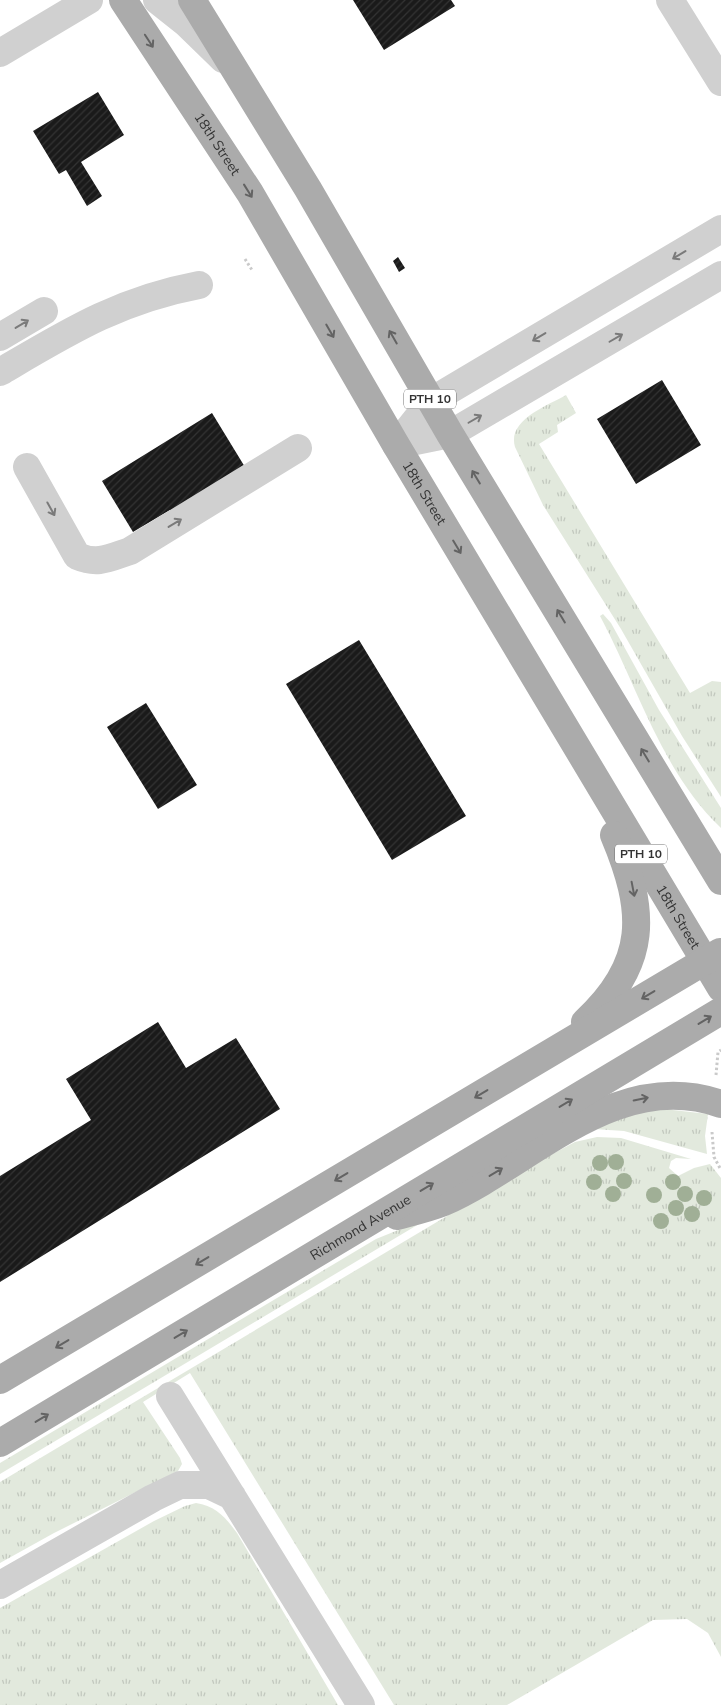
<svg xmlns="http://www.w3.org/2000/svg" width="721" height="1705" viewBox="0 0 721 1705" font-family="'Nunito Sans',sans-serif">
	<style>
		.grass { fill: url(#grass-tufts) }
		.building { fill: url(#building-hatch) }
		.lines { fill: none; stroke-linecap: round; stroke-linejoin: round }
		.path { stroke: #cacaca; stroke-width: 3; stroke-dasharray: 2.5 2.5; stroke-linecap: butt }
		.minor { stroke: #d0d0d0; stroke-width: 28 }
		.major { stroke: #ababab; stroke-width: 28 }
		.tree { fill: #a0af96 }
		.oneway { stroke: #636363 }
		.oneway2 { stroke: #7a7a7a }
		.labels { text-anchor: middle; stroke-width: 5; stroke-linejoin: round; paint-order: stroke }
		.shield { fill: #fff; stroke: #707070; stroke-width: 1 }
		.shield-label { font-size: 12px; font-weight: bold; fill: #333 }
		.street-label { font-size: 14px; fill: #333; stroke: #fff }
	</style>
	<defs>
		<pattern id="grass-tufts" width="24" height="20" patternUnits="userSpaceOnUse" patternTransform="scale(1.25)"><rect width="24" height="20" fill="#e2e9dd"/><path d="M3 7l-1-3M5 7V3M7 7l1-3M15 17l-1-3M17 17v-4M19 17l1-3" fill="none" stroke="#c2c8be"/></pattern>
		<pattern id="building-hatch" width="6" height="6" patternUnits="userSpaceOnUse" patternTransform="scale(1.25)"><rect width="6" height="6" fill="#1a1a1a"/><path d="M-1 1l2-2M0 6l6-6M5 7l2-2" fill="none" stroke="#333"/></pattern>
	</defs>
	<rect width="100%" height="100%" fill="#fff"/>
	<path class="grass" d="M566,395l10,18 -19,12 1,7 -19,12 151,249 22,-12 9,1v115l-39,-61 -61,-107 -78,-124 -28,-58c-8,-27 32,-41 51,-52z
		M603,614l8,9 48,87 62,98v20c-60,-57 -83,-141 -121,-212z
		M664,1109l44,5 -3,22 2,18 -83,-23 -30,-2 9,-10z
		M597,1137l24,1 70,21 -15,-1 -5,3 -2,7 9,8 16,-8 16,-4 11,14v479l-13,-24 -21,-14 -34,1 -146,85h-113l-204,-332 -47,29 37,56 2,6 -4,7 -124,62 -54,30v-81l541,-322 34,-18z
		M418,1222l1,2 -419,250v-11l376,-224z
		M196,1503c20,3 30,15 41,30l101,172h-338v-97l154,-87 31,-15z"/>
	<path class="building" d="M353,0h98l4,6 -71,44z
		M98,92l26,43 -43,27 21,34 -15,10 -21,-36 -7,4 -26,-43z
		M398,257l7,11 -6,4 -6,-11z
		M662,380l39,65 -65,39 -39,-65z
		M212,413l36,59 -73,45 -5,-7 -37,22 -31,-51z
		M359,640l107,176 -74,44 -106,-176z
		M146,703l51,82 -39,24 -51,-82z
		M158,1022l28,46 50,-30 44,71 -280,173v-106l91,-56 -25,-41z"/>
	<g class="lines">
		<path class="path" d="M245,259l7,11
			M716,1075l2,-23 3,-2
			M712,1132l2,25 7,13"/>
		<path class="minor" d="M157,0l29,23 37,36
			M670,0l51,82
			M0,53l89,-53
			M0,337l44,-26
			M0,372c68,-40 119,-72 199,-87
			M396,445l35,-44 290,-172
			M396,445l54,-11 271,-159
			M27,467l50,89c21,9 32,2 53,-5l168,-103
			M170,1396l191,309
			M0,1585l153,-87 27,-13h29l23,11"/>
		<g class="major">
			<path id="s1" d="M123,0l127,193 146,252 325,543"/>
			<path d="M192,0l116,189 142,245 271,447"/>
			<path d="M585,1022c64,-59 61,-111 29,-187"/>
			<path d="M397,1216c15,-4 32,-8 47,-14 88,-39 172,-135 277,-98"/>
			<path d="M0,1380l720,-428"/>
			<path id="s2" d="M0,1443l721,-432"/>
		</g>
	</g>
	<g class="tree">
		<circle cx="616" cy="1162" r="8"/>
		<circle cx="600" cy="1163" r="8"/>
		<circle cx="624" cy="1181" r="8"/>
		<circle cx="594" cy="1182" r="8"/>
		<circle cx="673" cy="1182" r="8"/>
		<circle cx="613" cy="1194" r="8"/>
		<circle cx="685" cy="1194" r="8"/>
		<circle cx="654" cy="1195" r="8"/>
		<circle cx="704" cy="1198" r="8"/>
		<circle cx="676" cy="1208" r="8"/>
		<circle cx="692" cy="1214" r="8"/>
		<circle cx="661" cy="1221" r="8"/>
	</g>
	<defs><path id="oneway-shaft" d="M-6 0H5M1.5-3L5.5 0L1.5 3" fill="none" stroke-width="1.6" stroke-linecap="round" stroke-linejoin="round" transform="scale(1.25)"/></defs>
	<g class="oneway">
		<use href="#oneway-shaft" transform="translate(149 41) rotate(57)"/>
		<use href="#oneway-shaft" transform="translate(248 191) rotate(58)"/>
		<use href="#oneway-shaft" transform="translate(330 331) rotate(60)"/>
		<use href="#oneway-shaft" transform="translate(393 337) rotate(-120)"/>
		<use href="#oneway-shaft" transform="translate(476 477) rotate(-121)"/>
		<use href="#oneway-shaft" transform="translate(457 547) rotate(59)"/>
		<use href="#oneway-shaft" transform="translate(561 616) rotate(-121)"/>
		<use href="#oneway-shaft" transform="translate(645 755) rotate(-121)"/>
		<use href="#oneway-shaft" transform="translate(633 889) rotate(79)"/>
		<use href="#oneway-shaft" transform="translate(648 995) rotate(149)"/>
		<use href="#oneway-shaft" transform="translate(705 1020) rotate(-31)"/>
		<use href="#oneway-shaft" transform="translate(481 1094) rotate(149)"/>
		<use href="#oneway-shaft" transform="translate(641 1099) rotate(-12)"/>
		<use href="#oneway-shaft" transform="translate(566 1103) rotate(-31)"/>
		<use href="#oneway-shaft" transform="translate(496 1172) rotate(-31)"/>
		<use href="#oneway-shaft" transform="translate(341 1177) rotate(149)"/>
		<use href="#oneway-shaft" transform="translate(427 1187) rotate(-31)"/>
		<use href="#oneway-shaft" transform="translate(202 1261) rotate(149)"/>
		<use href="#oneway-shaft" transform="translate(181 1334) rotate(-31)"/>
		<use href="#oneway-shaft" transform="translate(62 1344) rotate(149)"/>
		<use href="#oneway-shaft" transform="translate(42 1418) rotate(-31)"/>
	</g>
	<g class="oneway2">
		<use href="#oneway-shaft" transform="translate(679 255) rotate(149)"/>
		<use href="#oneway-shaft" transform="translate(22 324) rotate(-31)"/>
		<use href="#oneway-shaft" transform="translate(539 337) rotate(149)"/>
		<use href="#oneway-shaft" transform="translate(616 338) rotate(-30)"/>
		<use href="#oneway-shaft" transform="translate(475 419) rotate(-30)"/>
		<use href="#oneway-shaft" transform="translate(51 509) rotate(61)"/>
		<use href="#oneway-shaft" transform="translate(175 523) rotate(-31)"/>
	</g>
	<g class="labels">
		<g class="shield">
			<rect x="404" y="389.5" width="52" height="19" rx="4"/>
			<rect x="615" y="844.5" width="52" height="19" rx="4"/>
		</g>
		<g class="shield-label">
			<text x="430" y="403">PTH 10</text>
			<text x="641" y="858">PTH 10</text>
		</g>
		<g class="street-label">
			<text dy="5" stroke="none"><textPath href="#s1" startOffset="172">18th Street</textPath></text>
			<text dy="5" stroke="none"><textPath href="#s1" startOffset="578">18th Street</textPath></text>
			<text dy="5" stroke="none"><textPath href="#s1" startOffset="1072">18th Street</textPath></text>
			<text dy="5" stroke="none"><textPath href="#s2" startOffset="420">Richmond Avenue</textPath></text>
		</g>
	</g>
</svg>
